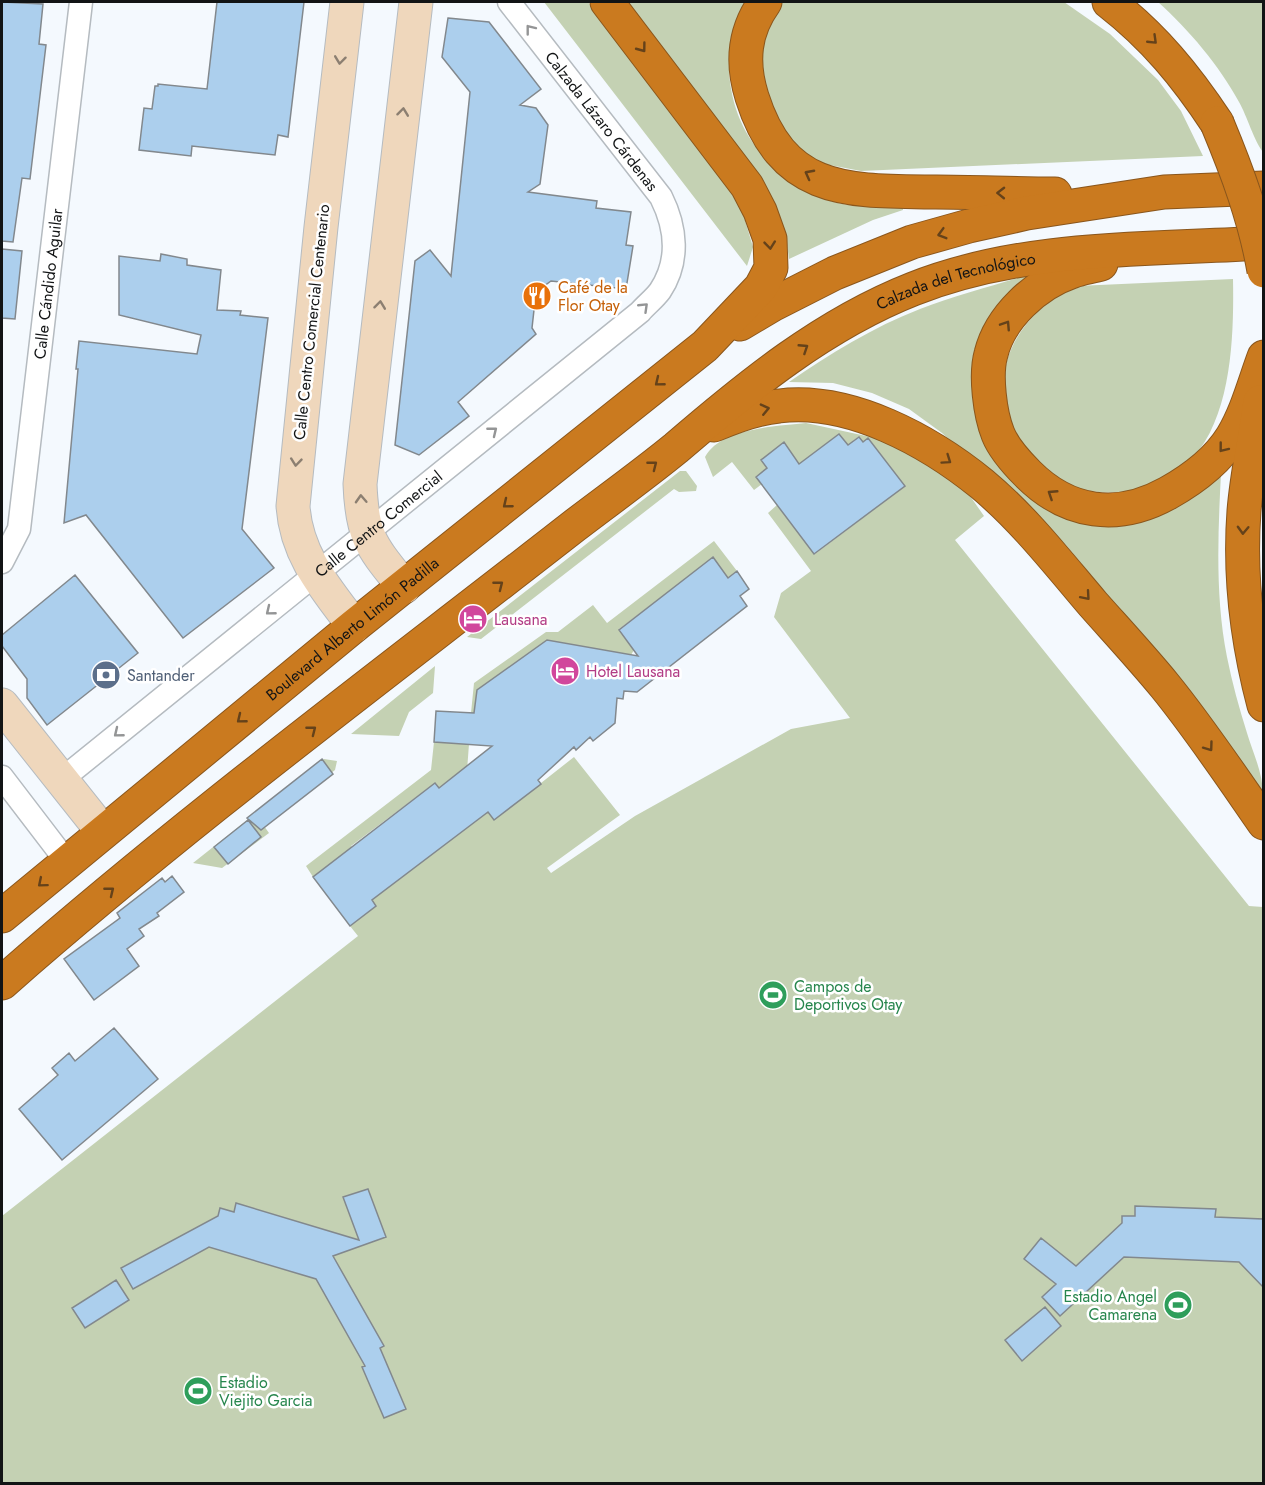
<svg xmlns="http://www.w3.org/2000/svg" width="1265" height="1485" viewBox="0 0 1265 1485" font-family="Jost,sans-serif">
	<style>
		.green { fill: #c4d1b3 }
		.building { fill: #accfed; stroke: #82888d; stroke-width: 1.5 }
		.lines { fill: none; stroke-linecap: round; stroke-linejoin: round }
		.street-casing { stroke: #b5bbc0; stroke-width: 25 }
		.secondary-casing { stroke: #b5bbc0; stroke-width: 35 }
		.highway-casing { stroke: #8a561c; stroke-width: 35 }
		.street { stroke: #fff; stroke-width: 22 }
		.secondary { stroke: #efd7bc; stroke-width: 33 }
		.highway { stroke: #ca7a1f; stroke-width: 33 }
		.highway-bridge-casing { stroke: #8a561c; stroke-width: 35; stroke-linecap: butt }
		.highway-bridge { stroke: #ca7a1f; stroke-width: 33 }
		.oneway { stroke: #949596 }
		.oneway2 { stroke: #65421a }
		.oneway3 { stroke: #8c7f71 }
		.labels { text-anchor: middle; stroke-width: 5; stroke-linejoin: round; paint-order: stroke }
		.street-label { font-size: 16px; fill: #121415; stroke: #fff }
		.food-label { font-size: 16px; fill: #c56008; stroke: #fff; text-anchor: start }
		.hotel-label { font-size: 16px; fill: #b23c85; stroke: #fff; text-anchor: start }
		.service-label { font-size: 16px; fill: #4e5e75; stroke: #fff; text-anchor: start }
		.leisure-label { font-size: 16px; fill: #27864d; stroke: #fff; text-anchor: start }
	</style>
	<rect width="100%" height="100%" fill="#f4f9fe"/>
	<path class="green" d="M544,2h44l134,169 11,18 11,28 9,30 -6,19z
		M628,2h118c-7,15 -14,30 -16,48 -5,35 8,82 35,106 8,7 18,13 26,20 15,11 29,23 47,27 21,5 44,3 65,3v4l-30,10 -84,39c-3,-28 -12,-51 -26,-76z
		M780,2h284l46,32 48,46 23,31 22,45 -342,15 -42,-8 -23,-13 -30,-45 -6,-50 13,-44z
		M1158,2h105v150c-9,-11 -16,-36 -24,-50 -20,-37 -50,-72 -81,-100z
		M1038,272l-25,19 -18,155 138,77 34,-11 27,-16 27,-23c-3,61 -6,123 6,184 5,25 12,51 20,76 6,20 16,40 16,62l-129,-168 -68,-82 -124,-112 -33,-24 -37,-16 -39,-10 -44,-1c41,-28 84,-55 131,-73 39,-15 79,-25 118,-37z
		M1233,279c1,56 -1,135 -40,179 -6,7 -18,12 -26,17 -15,9 -29,16 -47,17 -23,2 -50,-2 -69,-17 -75,-58 -58,-151 26,-189z
		M806,423l74,16 66,36 22,18 16,23 -29,24 294,366 14,1v576l-1261,1v-268l356,-280 -8,-10 26,-20 -20,-26 100,-89 -8,-10 -9,7 -4,-5 -84,63 5,7h-12l-31,24 -7,-11 125,-96 3,-28 35,2 -3,40 28,36 80,-63 46,58 -73,53 4,5 84,-57 156,-87 59,-11 -76,-101 7,-24 30,-22 -43,-58 9,-8 38,49 90,-68 -37,-48 -5,4 -5,-5 -10,8 -9,-11 -40,30 -16,-21 -22,17 6,8 -11,9 6,7 -8,6 -22,-28 -19,15 -8,-20c15,-29 72,-31 101,-34z
		M680,471h6l11,15 -1,5 -17,1 -5,-3 -193,150 -14,-2z
		M714,541l23,30 -9,7 -15,-20 -94,71 15,21 -3,5 -84,-15 -70,50 -3,24 -3,-1 3,-30 72,-51h12l35,-27 14,18z
		M435,666l-2,27 -24,19 -10,24 -48,-2z
		M324,759l13,2 -2,9 -71,56 5,7 -47,35 -29,-5z"/>
	<path class="building" d="M2,2l41,2 -4,40 7,1 -16,134 -8,-1 -9,64 -11,-1z
		M217,2h87l-16,135 -10,-2 -3,20 -83,-9 -1,10 -52,-6 5,-42 8,1 3,-23h3v-2l49,5z
		M448,18l41,4 52,67 -21,16 16,3 12,17 -8,59 -12,8 69,9 -1,7 35,4 -5,33 7,1 -7,43 -75,-8 -15,11 -4,36 4,6 -78,68 11,14 -50,39 -24,-10 20,-184 15,-11 21,26 19,-184 -28,-35z
		M2,249l20,2 -7,68 -13,-1z
		M161,254l26,5v6l34,5 -4,40 24,1 -1,4 28,3 -26,211 32,39 -91,70 -97,-123 -22,8 14,-154h-2l3,-28 118,13 4,-19 -82,-20v-59l41,5z
		M839,434l9,11 11,-8 4,5 5,-4 37,48 -91,68 -58,-77 11,-9 -6,-8 23,-18 15,22z
		M713,557l15,21 9,-7 12,18 -9,7 7,10 -110,86 -13,-1 -1,8 -6,-1 -2,25 -22,18 -3,-4 -14,13 -2,-3 -36,33 3,4 -47,36 -6,-8 -116,88 4,6 -26,20 -37,-49 122,-94 4,5 53,-42 -58,-4 2,-31 38,2 3,-23 70,-50 91,16 -19,-26z
		M75,575l63,78 -91,72 -20,-27v-19l-25,-33v-11z
		M322,759l11,15 -72,56 -14,-12z
		M248,820l13,17 -33,27 -14,-17z
		M172,876l12,16 -27,21 2,3 -20,13 5,7 -17,13 12,17 -45,34 -30,-41 56,-41 -3,-5 45,-35 3,4z
		M114,1028l44,51 -96,81 -43,-51 39,-34 -6,-7 17,-15 6,8z
		M368,1189l18,48 -53,19 51,90 -4,2 26,61 -22,9 -22,-51 3,-1 -49,-87 -107,-32 -76,42 -12,-21 97,-52 2,-8 14,4 2,-9 123,37 -16,-43z
		M1135,1206l81,3 -1,8 48,2v68l-24,-25 -115,-5 -64,59 -18,-19 14,-13 -32,-25 17,-21 35,28 46,-43v-7h13z
		M116,1280l13,20 -44,28 -13,-20z
		M1045,1307l16,19 -39,35 -17,-21z"/>
	<g class="lines">
		<g class="street-casing">
			<g id="street">
				<path id="s1" d="M2,562l17,-33 62,-527"/>
				<path d="M2,777l65,85"/>
				<path id="s2" d="M61,780l579,-468c6,-7 14,-13 20,-21 20,-30 16,-64 1,-94l-152,-195"/>
			</g>
		</g>
		<g class="secondary-casing">
			<path id="secondary" d="M347,2l-26,225 -28,279c3,49 33,83 61,120
				M404,587c-32,-40 -42,-49 -44,-103l56,-482
				M2,705l101,127"/>
		</g>
		<g class="highway-casing">
			<g id="highway">
				<path d="M765,2c-21,29 -24,60 -13,95 31,98 96,94 184,95 39,0 79,2 119,2"/>
				<path d="M1109,2c45,35 77,74 108,121"/>
				<path d="M1101,264c-10,3 -21,4 -30,8 -35,12 -71,45 -80,82 -6,21 -1,60 7,80 6,15 19,29 30,40 40,40 90,47 140,19 25,-14 49,-32 64,-56 15,-25 22,-53 32,-80"/>
				<path d="M740,324l32,-19 63,-32 77,-31 57,-16 58,-13 137,-21 100,-4"/>
				<path d="M1260,402c-5,37 -13,72 -16,109 -5,67 3,130 20,194"/>
				<path d="M714,425c21,-9 43,-17 65,-19 71,-9 150,35 203,78 42,35 76,79 111,120 24,27 49,54 72,82 35,43 67,91 99,137"/>
				<path id="s3" d="M2,916l352,-290 351,-280 56,-59 10,-19 -1,-29 -10,-28 -13,-25 -140,-184"/>
				<path id="s4" d="M2,983c183,-161 380,-307 572,-457 34,-26 69,-51 102,-78 72,-62 148,-124 237,-159 111,-44 233,-39 351,-46"/>
			</g>
		</g>
		<use href="#street" class="street"/>
		<use href="#secondary" class="secondary"/>
		<use href="#highway" class="highway"/>
		<g class="highway-bridge-casing">
			<path id="highway-bridge" d="M1217,123c20,48 38,96 47,148"/>
		</g>
		<use href="#highway-bridge" class="highway-bridge"/>
	</g>
	<defs><path id="oneway-chevron" d="M-2-3.5L2.5 0L-2 3.5" fill="none" stroke-width="1.6" stroke-linecap="round" stroke-linejoin="round" transform="scale(1.5)"/></defs>
	<g class="oneway">
		<use href="#oneway-chevron" transform="translate(530 29) rotate(-128)"/>
		<use href="#oneway-chevron" transform="translate(644 307) rotate(-44)"/>
		<use href="#oneway-chevron" transform="translate(493 431) rotate(-39)"/>
		<use href="#oneway-chevron" transform="translate(270 611) rotate(141)"/>
		<use href="#oneway-chevron" transform="translate(118 733) rotate(141)"/>
	</g>
	<g class="oneway2">
		<use href="#oneway-chevron" transform="translate(1153 40) rotate(44)"/>
		<use href="#oneway-chevron" transform="translate(642 48) rotate(53)"/>
		<use href="#oneway-chevron" transform="translate(809 174) rotate(-152)"/>
		<use href="#oneway-chevron" transform="translate(1001 193) rotate(-179)"/>
		<use href="#oneway-chevron" transform="translate(942 234) rotate(164)"/>
		<use href="#oneway-chevron" transform="translate(770 245) rotate(84)"/>
		<use href="#oneway-chevron" transform="translate(1006 325) rotate(-57)"/>
		<use href="#oneway-chevron" transform="translate(804 348) rotate(-33)"/>
		<use href="#oneway-chevron" transform="translate(659 382) rotate(141)"/>
		<use href="#oneway-chevron" transform="translate(765 409) rotate(-13)"/>
		<use href="#oneway-chevron" transform="translate(1223 448) rotate(128)"/>
		<use href="#oneway-chevron" transform="translate(947 460) rotate(35)"/>
		<use href="#oneway-chevron" transform="translate(653 465) rotate(-38)"/>
		<use href="#oneway-chevron" transform="translate(1052 494) rotate(-147)"/>
		<use href="#oneway-chevron" transform="translate(507 504) rotate(141)"/>
		<use href="#oneway-chevron" transform="translate(1243 530) rotate(92)"/>
		<use href="#oneway-chevron" transform="translate(499 585) rotate(-38)"/>
		<use href="#oneway-chevron" transform="translate(1086 596) rotate(49)"/>
		<use href="#oneway-chevron" transform="translate(241 719) rotate(141)"/>
		<use href="#oneway-chevron" transform="translate(312 730) rotate(-38)"/>
		<use href="#oneway-chevron" transform="translate(1209 747) rotate(54)"/>
		<use href="#oneway-chevron" transform="translate(42 883) rotate(140)"/>
		<use href="#oneway-chevron" transform="translate(110 891) rotate(-39)"/>
	</g>
	<g class="oneway3">
		<use href="#oneway-chevron" transform="translate(340 60) rotate(97)"/>
		<use href="#oneway-chevron" transform="translate(403 112) rotate(-83)"/>
		<use href="#oneway-chevron" transform="translate(380 305) rotate(-83)"/>
		<use href="#oneway-chevron" transform="translate(296 462) rotate(96)"/>
		<use href="#oneway-chevron" transform="translate(361 499) rotate(-93)"/>
	</g>
	<defs>
		<g id="restaurant-disc" transform="scale(1.5)"><circle r="9.5" fill="#e8710a" stroke="#fff"/><path d="M-5-6h1v4h1v-4h1v4h1v-4h1v5L-1.5 .5V6h-2V.5L-5-1ZM5-6V6H3V1.5H1.5Q1.5-4 5-6Z" fill="#fff"/></g>
		<g id="hotel-disc" transform="scale(1.5)"><circle r="9.5" fill="#d1479c" stroke="#fff"/><path d="M-6-4.5h1.5V1H6V5H4.5V3h-9V5H-6ZM-4 0a1.8 1.8 0 1 1 3.6 0ZM.5 0V-2.5h3Q6-2.5 6 0Z" fill="#fff"/></g>
		<g id="bank-disc" transform="scale(1.5)"><circle r="9.5" fill="#5c6f8a" stroke="#fff"/><path d="M-6-4H6V4H-6ZM0-2.3a2.3 2.3 0 1 0 0 4.6a2.3 2.3 0 1 0 0-4.6Z" fill="#fff"/></g>
		<g id="stadium-disc" transform="scale(1.5)"><circle r="9.5" fill="#2e9e5b" stroke="#fff"/><path d="M0-5a6.5 5 0 1 0 0 10a6.5 5 0 1 0 0-10ZM-3.5-1.8h7v3.6h-7Z" fill="#fff"/></g>
	</defs>
	<g fill-rule="evenodd">
		<use href="#restaurant-disc" x="537" y="296"/>
		<use href="#hotel-disc" x="473" y="619"/>
		<use href="#hotel-disc" x="565" y="671"/>
		<use href="#bank-disc" x="106" y="675"/>
		<use href="#stadium-disc" x="773" y="995"/>
		<use href="#stadium-disc" x="1178" y="1305"/>
		<use href="#stadium-disc" x="198" y="1391"/>
	</g>
	<g class="labels">
		<g class="street-label">
			<text transform="translate(602 121) rotate(52)" y="6">Calzada Lázaro Cárdenas</text>
			<text dy="6" stroke="none"><textPath href="#s4" startOffset="1191">Calzada del Tecnológico</textPath></text>
			<text dy="6" stroke="none"><textPath href="#s1" startOffset="284">Calle Cándido Aguilar</textPath></text>
			<text transform="translate(311 322) rotate(-84)" y="6">Calle Centro Comercial Centenario</text>
			<text dy="6" stroke="none"><textPath href="#s2" startOffset="408">Calle Centro Comercial</textPath></text>
			<text dy="6" stroke="none"><textPath href="#s3" startOffset="453">Boulevard Alberto Limón Padilla</textPath></text>
		</g>
		<g class="food-label">
			<text x="558" y="293">Café de la<tspan x="558" dy="18">Flor Otay</tspan></text>
		</g>
		<g class="hotel-label">
			<text x="494" y="625">Lausana</text>
			<text x="586" y="677">Hotel Lausana</text>
		</g>
		<g class="service-label">
			<text x="127" y="681">Santander</text>
		</g>
		<g class="leisure-label">
			<text x="794" y="992">Campos de<tspan x="794" dy="18">Deportivos Otay</tspan></text>
			<text x="1157" y="1302" text-anchor="end">Estadio Angel<tspan x="1157" dy="18">Camarena</tspan></text>
			<text x="219" y="1388">Estadio<tspan x="219" dy="18">Viejito Garcia</tspan></text>
		</g>
	</g>
	<rect width="1265" height="1485" fill="none" stroke="#121415" stroke-width="6"/>
</svg>
